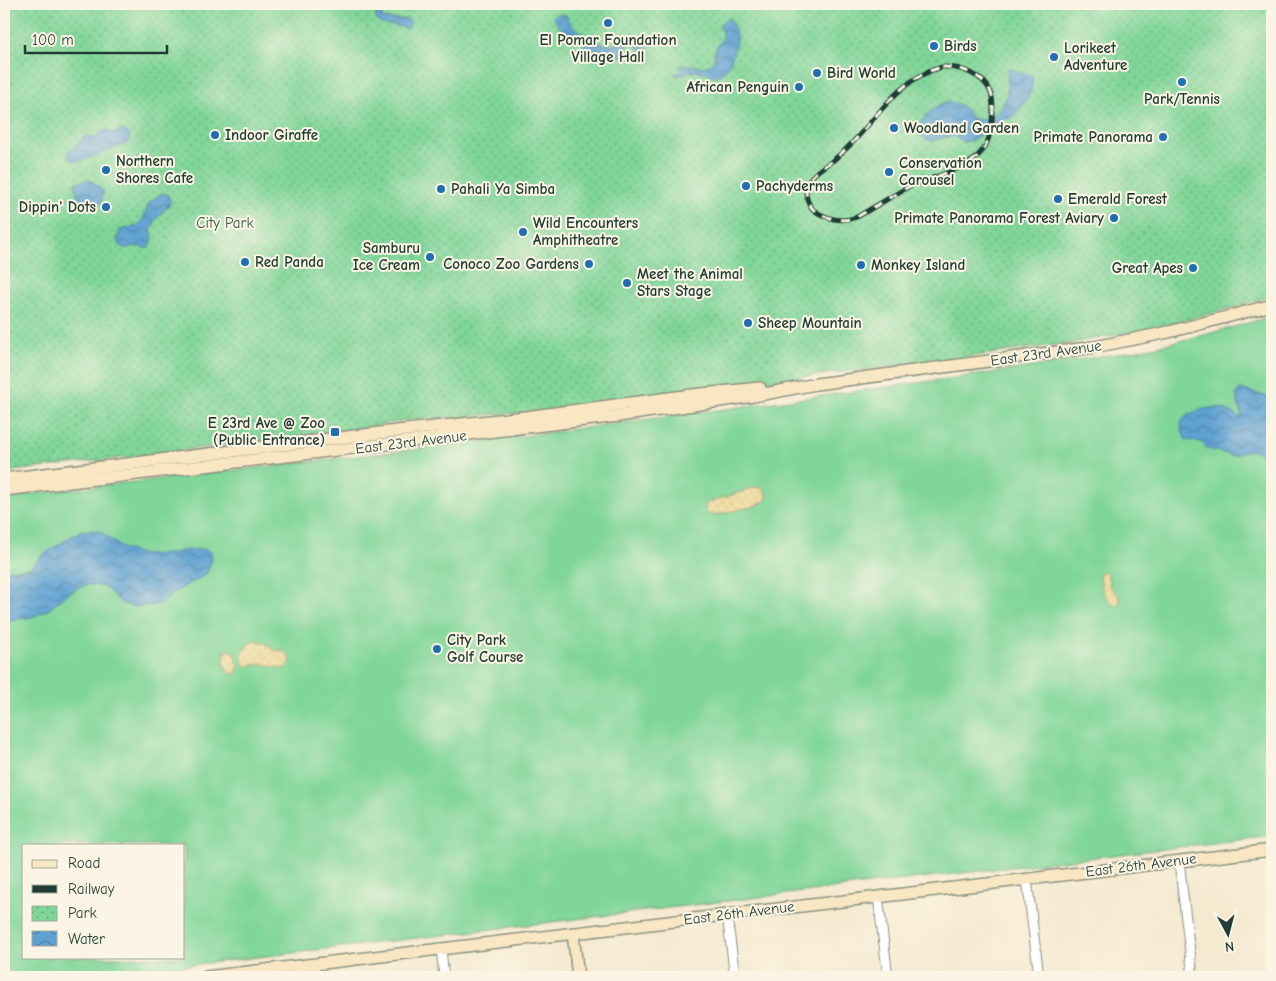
<svg xmlns="http://www.w3.org/2000/svg" width="1276" height="981" viewBox="0 0 1276 981" font-family="'Comic Neue',sans-serif">
	<style>
		.green { fill: #80d699; stroke: #508a66; fill-rule: evenodd }
		.sand { fill: url(#sand-dots); stroke: #868c69 }
		.park { fill: url(#park-dots); stroke: #508a66 }
		.water { fill: url(#water-waves); stroke: #3e6f83 }
		.lines { fill: none; stroke-linecap: round; stroke-linejoin: round }
		.street-casing { stroke: #8a9382; stroke-width: 11 }
		.secondary-casing { stroke: #8a9382; stroke-width: 14 }
		.street { stroke: #fff; stroke-width: 9 }
		.secondary { stroke: #f9e7c3; stroke-width: 11 }
		.rail-casing { stroke: #1f3d34; stroke-width: 5 }
		.rail { stroke: #fcf5e5; stroke-width: 3; stroke-dasharray: 9; stroke-linecap: butt }
		.poi-dot { fill: #1f6fb2; stroke: #fcf5e5; stroke-width: 2 }
		.labels { text-anchor: middle; stroke-width: 4; stroke-linejoin: round; paint-order: stroke }
		.poi-label { font-size: 15px; font-weight: bold; fill: #1f3d34; stroke: #fcf5e5; text-anchor: start }
		.park-label { font-size: 15px; fill: #325c48; stroke: #fcf5e5 }
		.street-label { font-size: 15px; fill: #1f3d34; stroke: #fcf5e5 }
	</style>
	<defs>
		<pattern id="sand-dots" width="8" height="8" patternUnits="userSpaceOnUse" patternTransform="scale(1.25)"><rect width="8" height="8" fill="#eeda9e"/><path d="M2 2h.1M6 6h.1" fill="none" stroke="#ccbc89" stroke-width="1.8" stroke-linecap="round"/></pattern>
		<pattern id="park-dots" width="8" height="8" patternUnits="userSpaceOnUse" patternTransform="scale(1.25)"><rect width="8" height="8" fill="#80d699"/><path d="M2 2h.1M6 6h.1" fill="none" stroke="#68af7e" stroke-width="1.8" stroke-linecap="round"/></pattern>
		<pattern id="water-waves" width="16" height="10" patternUnits="userSpaceOnUse" patternTransform="scale(1.25)"><rect width="16" height="10" fill="#5ea1d2"/><path d="M0 5q4-4 8 0t8 0" fill="none" stroke="#4d84ab"/></pattern>
	</defs>
	<rect width="100%" height="100%" fill="#fcf5e5"/>
	<filter id="ink" filterUnits="userSpaceOnUse"><feTurbulence type="fractalNoise" baseFrequency=".02" numOctaves="2"/><feDisplacementMap in="SourceGraphic" scale="10" xChannelSelector="R" yChannelSelector="G"/><feConvolveMatrix kernelMatrix="1 2 1 2 8 2 1 2 1" color-interpolation-filters="sRGB"/></filter>
	<filter id="wash" filterUnits="userSpaceOnUse"><feTurbulence type="fractalNoise" baseFrequency=".0096" numOctaves="4" result="noise"/><feDisplacementMap in="SourceGraphic" scale="20" xChannelSelector="R" yChannelSelector="G"/><feGaussianBlur stdDeviation="1.12" result="paint"/><feColorMatrix in="noise" values="0 0 0 0 0 0 0 0 0 0 0 0 0 0 0 0 0 1.4 0 .05"/><feComposite in="paint" operator="in"/></filter>
	<g filter="url(#wash)">
		<rect width="100%" height="100%" fill="#f5e9d0"/>
		<path class="green" d="M1272,316v520l-1181,141h-87v-480l467,-54 535,-72c44,-7 88,-13 132,-21 45,-9 90,-21 134,-34zM24,845h160v112h-160z"/>
		<path class="sand" d="M757,487l7,2 3,6v3l-2,3 -13,6 -37,8 -8,-1 -2,-4v-5l3,-2 41,-14z
			M1102,571h3l2,1 3,14 9,10 1,5 -3,4c-13,-3 -17,-20 -17,-32z
			M255,640l10,3 9,7 10,1 7,7 -2,7 -7,4 -19,-5 -18,2 -4,-10 6,-11z
			M232,650c4,5 4,11 7,17l-3,6 -6,1c-7,-8 -7,-12 -5,-22z"/>
		<path class="park" d="M4,4h1268v292l-37,11 -81,21 -77,14 -139,19 -247,29 -144,21 -137,9 -59,10 -347,42z"/>
		<path class="water" d="M379,4h29l4,3 -2,5c-9,-1 -21,-4 -28,2v4c5,2 19,1 26,1l2,3 -1,6 -3,1 -3,-2c-4,0 -7,-2 -12,-2 -16,0 -18,-6 -12,-21z
			M562,14l4,1c2,3 4,8 6,10 6,7 30,21 39,20 11,-2 18,-9 30,-7l1,4 5,2 2,3 -9,3c-2,-7 -10,-10 -14,-2 -2,2 -2,5 -3,8h-4c-7,-10 -11,-3 -19,-7l-11,2 -5,-2c0,-3 1,-5 0,-7 -2,-6 -10,-8 -15,-8l-1,-2c-8,-1 -11,-9 -15,-15l3,-2z
			M730,18c2,6 6,12 6,18 1,12 -7,37 -20,40 -5,1 -6,-2 -10,-4 -2,0 -3,1 -4,0 -8,-1 -11,-2 -18,3h-10l9,-5 -4,-4c14,-4 22,5 34,-3 1,-4 2,-8 2,-12 4,-14 12,-7 4,-27z
			M1009,68c4,0 5,2 9,4 5,2 9,0 14,4 3,14 -9,33 -20,41 -7,4 -15,5 -22,10 -9,5 -15,15 -27,15 -16,-17 -23,9 -44,-7 -2,-7 0,-12 5,-17 9,-12 26,-23 40,-10 4,3 5,9 10,11 4,1 8,0 11,-1 22,-4 24,-28 22,-47z
			M108,130l6,4 7,-4 5,1 4,4 -1,6 -3,3 -26,9 -1,2 -19,6h-7l-4,-3 -1,-6c7,-5 11,-11 18,-17l8,3 6,-5z
			M83,180l9,1 12,11c-2,5 -2,12 -7,15 -12,7 -23,-15 -22,-24z
			M160,194h7l3,5 -1,6 -12,13 -6,12 2,9 -3,5 -1,4c-5,1 -7,-1 -11,-2 -5,0 -10,3 -15,2l-4,-4 -2,-5 3,-9 17,-4 6,-7 6,-16z
			M1241,389l31,9v66l-16,-14 -11,1 -12,5 -27,-8 -4,-6 -16,-2c-2,-4 -5,-10 -5,-15 1,-13 29,-19 40,-17 9,2 13,7 21,10l-6,-24z
			M99,530l23,18 22,7 25,-1 18,-4 18,-1 6,3 1,7 -5,14 -9,7 -8,3 -18,11 -10,9 -14,3 -14,1 -13,-4 -14,-14 -6,-3 -13,-1 -6,1 -18,10 -14,13 -18,8 -28,4v-51l26,-2 11,-12 39,-25z"/>
	</g>
	<g filter="url(#ink)">
		<g class="lines">
			<g class="street-casing">
				<path id="street" d="M1179,861l14,116
					M1027,879l12,98
					M878,897l10,80
					M727,915l8,62
					M441,949l3,28
					M296,966l2,11"/>
			</g>
			<g class="secondary-casing">
				<path id="secondary" d="M4,479l384,-47 137,-15 167,-22 68,-7
					M4,490l615,-74 135,-20 62,-12 278,-37 75,-15 103,-27
					M573,933l5,44
					M206,977l1066,-127"/>
			</g>
			<use href="#street" class="street"/>
			<use href="#secondary" class="secondary"/>
			<g class="rail-casing">
				<path id="rail" d="M942,67c17,-1 43,8 49,26 3,9 2,19 1,28 -2,21 -8,33 -27,45l-57,21 -51,30c-14,5 -24,3 -37,-3 -13,-6 -17,-21 -11,-33 5,-10 18,-16 26,-22 4,-4 8,-7 12,-11 31,-30 50,-69 95,-81z"/>
			</g>
			<use href="#rail" class="rail"/>
		</g>
	</g>
	<g class="poi-dot">
		<circle cx="608" cy="23" r="5"/>
		<circle cx="934" cy="46" r="5"/>
		<circle cx="1054" cy="57" r="5"/>
		<circle cx="817" cy="73" r="5"/>
		<circle cx="1182" cy="82" r="5"/>
		<circle cx="799" cy="87" r="5"/>
		<circle cx="894" cy="128" r="5"/>
		<circle cx="215" cy="135" r="5"/>
		<circle cx="1163" cy="137" r="5"/>
		<circle cx="106" cy="170" r="5"/>
		<circle cx="889" cy="172" r="5"/>
		<circle cx="746" cy="186" r="5"/>
		<circle cx="441" cy="189" r="5"/>
		<circle cx="1058" cy="199" r="5"/>
		<circle cx="106" cy="207" r="5"/>
		<circle cx="1114" cy="218" r="5"/>
		<circle cx="523" cy="232" r="5"/>
		<circle cx="430" cy="257" r="5"/>
		<circle cx="245" cy="262" r="5"/>
		<circle cx="589" cy="264" r="5"/>
		<circle cx="861" cy="265" r="5"/>
		<circle cx="1193" cy="268" r="5"/>
		<circle cx="627" cy="283" r="5"/>
		<circle cx="748" cy="323" r="5"/>
		<rect x="330" y="427" width="10" height="10" rx="2.5"/>
		<circle cx="437" cy="649" r="5"/>
	</g>
	<g class="labels">
		<g class="poi-label">
			<text x="608" y="45" text-anchor="middle">El Pomar Foundation<tspan x="608" dy="17">Village Hall</tspan></text>
			<text x="944" y="51">Birds</text>
			<text x="1064" y="53">Lorikeet<tspan x="1064" dy="17">Adventure</tspan></text>
			<text x="827" y="78">Bird World</text>
			<text x="789" y="92" text-anchor="end">African Penguin</text>
			<text x="1182" y="104" text-anchor="middle">Park/Tennis</text>
			<text x="904" y="133">Woodland Garden</text>
			<text x="225" y="140">Indoor Giraffe</text>
			<text x="1153" y="142" text-anchor="end">Primate Panorama</text>
			<text x="116" y="166">Northern<tspan x="116" dy="17">Shores Cafe</tspan></text>
			<text x="899" y="168">Conservation<tspan x="899" dy="17">Carousel</tspan></text>
			<text x="756" y="191">Pachyderms</text>
			<text x="451" y="194">Pahali Ya Simba</text>
			<text x="1068" y="204">Emerald Forest</text>
			<text x="96" y="212" text-anchor="end">Dippin' Dots</text>
			<text x="1104" y="223" text-anchor="end">Primate Panorama Forest Aviary</text>
			<text x="533" y="228">Wild Encounters<tspan x="533" dy="17">Amphitheatre</tspan></text>
			<text x="420" y="253" text-anchor="end">Samburu<tspan x="420" dy="17">Ice Cream</tspan></text>
			<text x="255" y="267">Red Panda</text>
			<text x="579" y="269" text-anchor="end">Conoco Zoo Gardens</text>
			<text x="871" y="270">Monkey Island</text>
			<text x="1183" y="273" text-anchor="end">Great Apes</text>
			<text x="637" y="279">Meet the Animal<tspan x="637" dy="17">Stars Stage</tspan></text>
			<text x="758" y="328">Sheep Mountain</text>
			<text x="325" y="428" text-anchor="end">E 23rd Ave @ Zoo<tspan x="325" dy="17">(Public Entrance)</tspan></text>
			<text x="447" y="645">City Park<tspan x="447" dy="17">Golf Course</tspan></text>
		</g>
		<g class="park-label">
			<text x="225" y="228">City Park</text>
		</g>
		<g class="street-label">
			<text transform="translate(1046 353) rotate(-8)" y="5">East 23rd Avenue</text>
			<text transform="translate(411 442) rotate(-7)" y="5">East 23rd Avenue</text>
			<text transform="translate(1141 865) rotate(-7)" y="5">East 26th Avenue</text>
			<text transform="translate(739 913) rotate(-7)" y="5">East 26th Avenue</text>
		</g>
	</g>
	<rect width="1276" height="981" fill="none" stroke="#fcf5e5" stroke-width="20"/>
	<rect x="22" y="844" width="162" height="115" fill="#fcf5e5" stroke="#a4ab9e"/>
	<rect x="32" y="860" width="25" height="8" fill="#f9e7c3" stroke="#a4ab9e"/>
	<text x="68" y="868" font-size="15" fill="#1f3d34">Road</text>
	<rect x="32" y="885" width="25" height="8" fill="#1f3d34" stroke="#a4ab9e"/>
	<text x="68" y="894" font-size="15" fill="#1f3d34">Railway</text>
	<rect x="32" y="906" width="25" height="15" fill="url(#park-dots)" stroke="#a4ab9e"/>
	<text x="68" y="918" font-size="15" fill="#1f3d34">Park</text>
	<rect x="32" y="931" width="25" height="15" fill="url(#water-waves)" stroke="#a4ab9e"/>
	<text x="68" y="944" font-size="15" fill="#1f3d34">Water</text>
	<g transform="translate(1228 934) rotate(173)" stroke="#fcf5e5" stroke-width="4" paint-order="stroke">
	<path d="M0-4L9 19L0 12L-9 19Z" fill="#1f3d34"/>
	<text y="-8" font-size="14" font-weight="bold" text-anchor="middle" fill="#1f3d34">N</text>
	</g>
	<path d="M25 45v8h142v-8" fill="none" stroke="#1f3d34" stroke-width="2.5"/>
	<text x="32" y="45" font-size="15" fill="#1f3d34" stroke="#fcf5e5" stroke-width="4" paint-order="stroke">100 m</text>
</svg>
